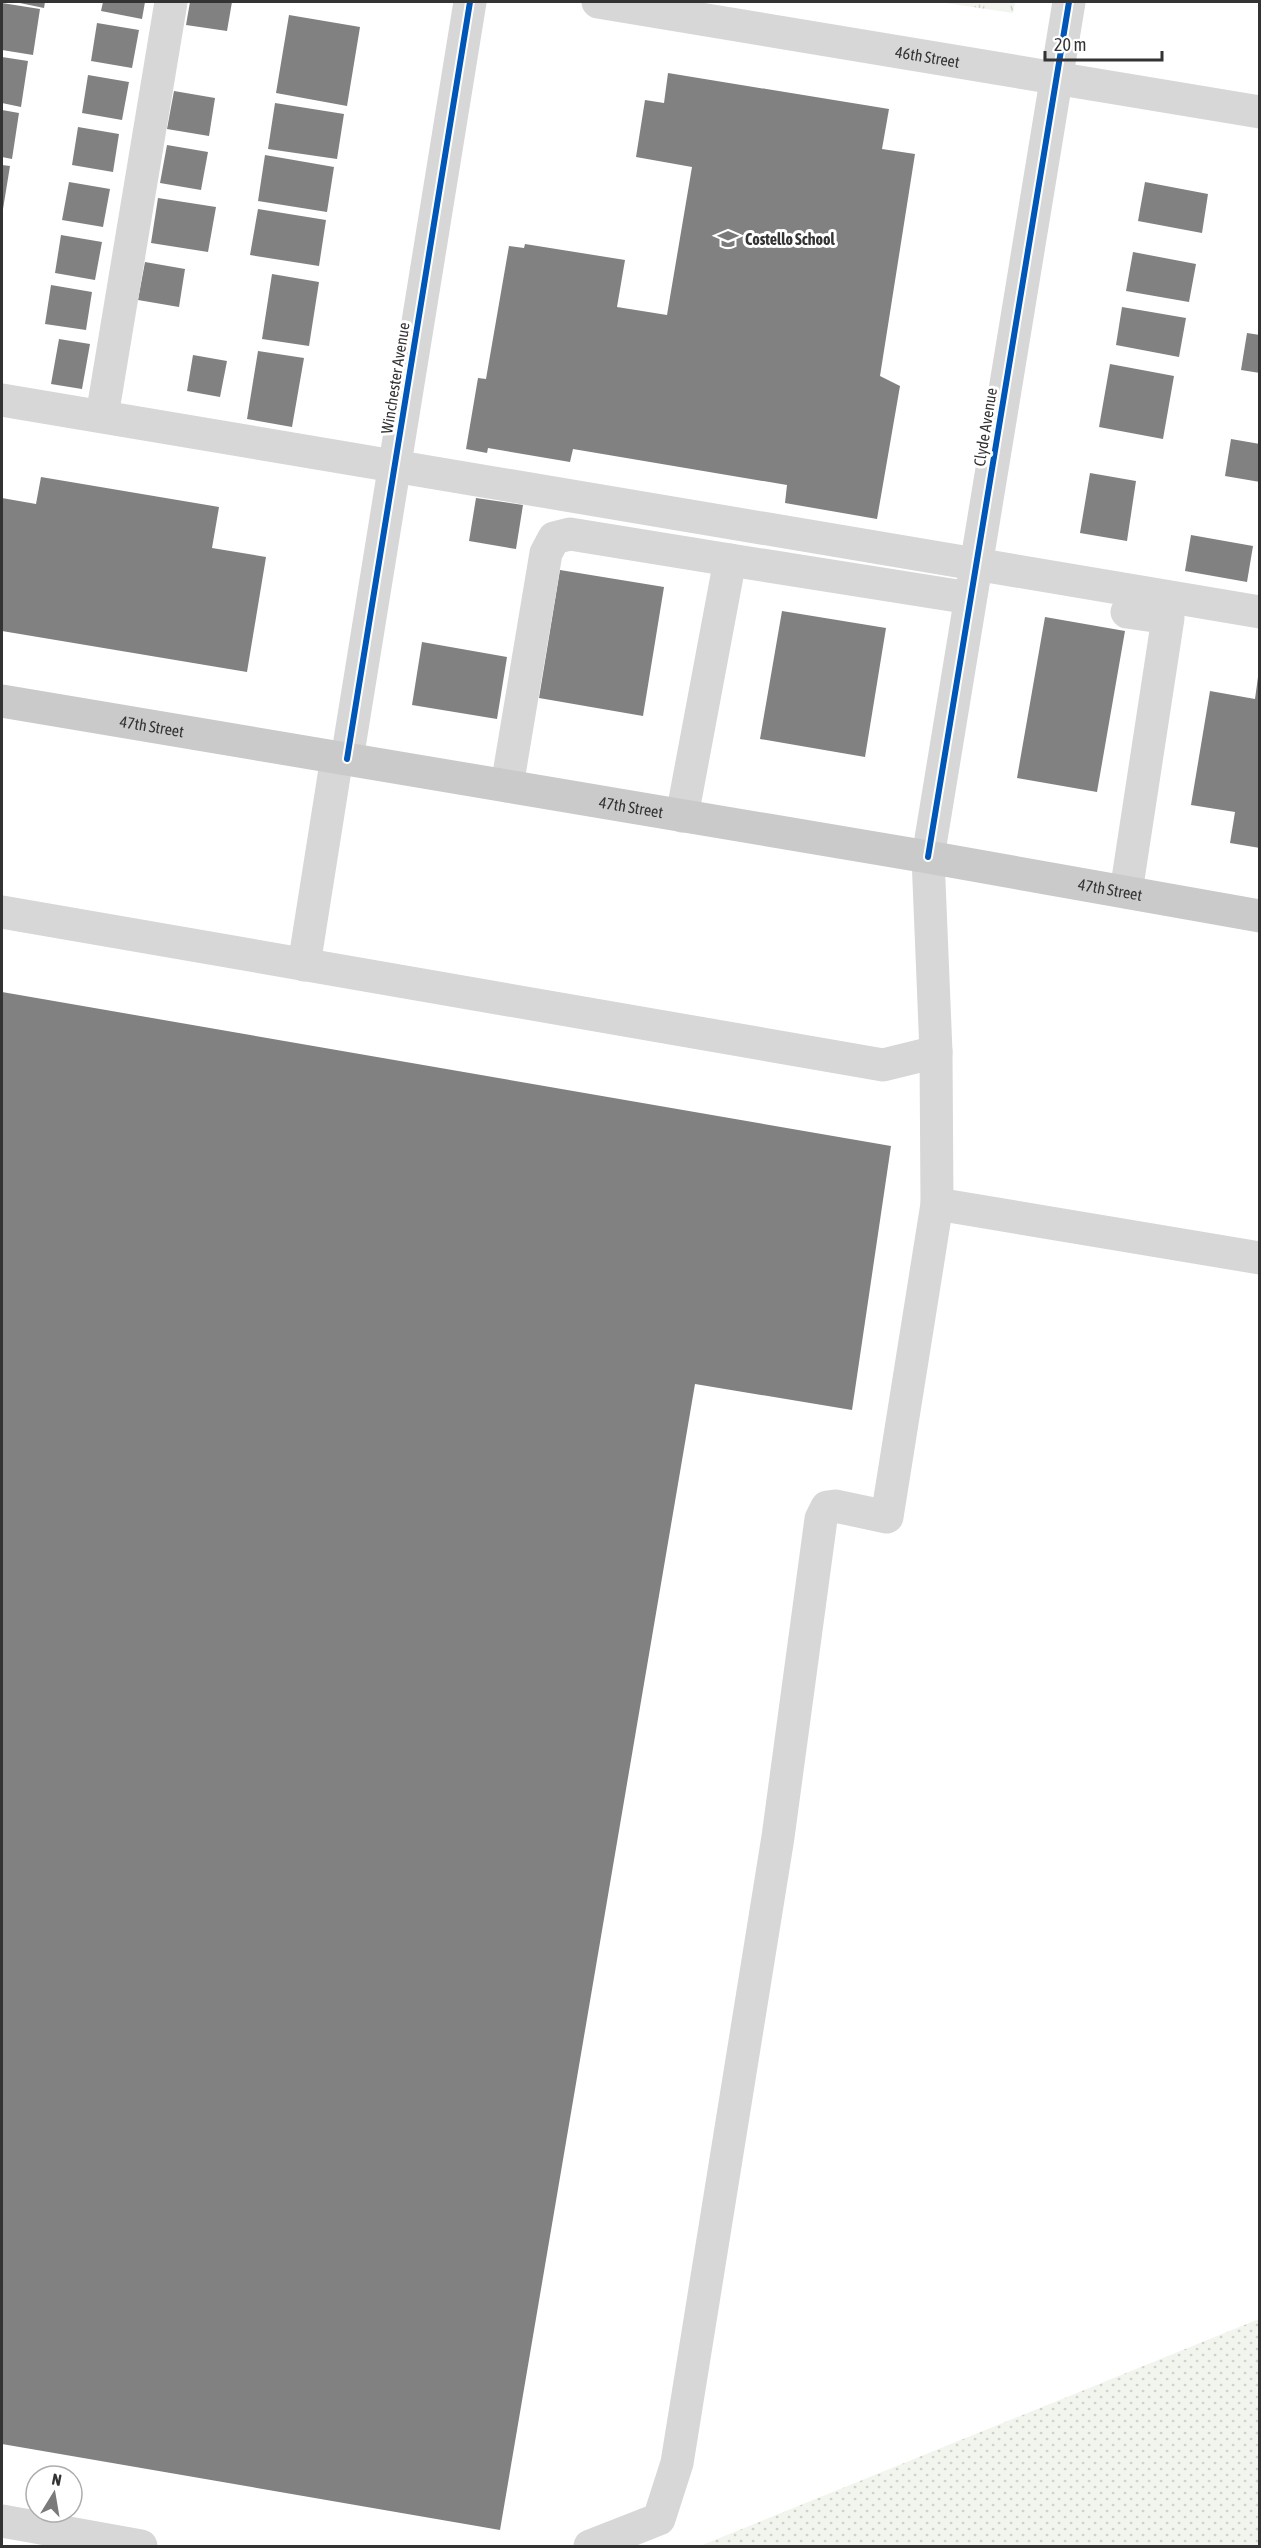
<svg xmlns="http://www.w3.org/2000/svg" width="1261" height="2548" viewBox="0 0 1261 2548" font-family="'Asap Condensed',sans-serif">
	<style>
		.grass { fill: url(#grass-dots) }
		.park { fill: url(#park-tufts) }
		.building { fill: #818181 }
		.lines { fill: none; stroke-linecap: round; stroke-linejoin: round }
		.minor { stroke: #d7d7d7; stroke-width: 33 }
		.major { stroke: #cacaca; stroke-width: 33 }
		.cycleway-casing { stroke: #fff; stroke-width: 10 }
		.cycleway { stroke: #0057b8; stroke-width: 6 }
		.labels { text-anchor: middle; stroke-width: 6; stroke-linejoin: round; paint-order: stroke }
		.street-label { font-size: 16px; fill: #333; stroke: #fff }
		.poi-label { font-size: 16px; font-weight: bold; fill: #333; stroke: #fff; text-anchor: start }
	</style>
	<defs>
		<pattern id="grass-dots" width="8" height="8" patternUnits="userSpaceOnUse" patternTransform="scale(1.5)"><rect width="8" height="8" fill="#f1f5ed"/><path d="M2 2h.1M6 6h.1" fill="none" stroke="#cfd2cc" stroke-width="1.8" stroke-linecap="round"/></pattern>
		<pattern id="park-tufts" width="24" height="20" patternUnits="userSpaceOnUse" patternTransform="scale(1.5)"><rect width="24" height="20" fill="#f1f5ed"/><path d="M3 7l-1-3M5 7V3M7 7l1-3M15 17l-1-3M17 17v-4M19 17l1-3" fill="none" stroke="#cfd2cc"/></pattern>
	</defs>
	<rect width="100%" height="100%" fill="#fff"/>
	<path class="grass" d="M1259,2319v227h-559z"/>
	<path class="park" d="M939,2h76l-2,11z"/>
	<path class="building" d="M15,2h30l-1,6z
		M103,2h42l-3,17 -41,-8z
		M190,2h42l-5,29 -41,-6z
		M2,3l38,6 -7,46 -31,-5z
		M289,15l71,12 -13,79 -71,-13z
		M97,23l42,7 -7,38 -41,-7z
		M2,57l26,4 -7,46 -19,-4z
		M668,73l221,36 -7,40 33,5 -35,222 20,10 -23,133 -92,-16 2,-18 -214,-36 -3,13 -82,-14 -1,5 -21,-4 12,-71 8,1 23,-133 15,2 1,-4 100,16 -8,47 50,8 25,-148 -56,-10 9,-57 19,3z
		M88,75l41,7 -7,38 -40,-7z
		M174,91l41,7 -6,38 -42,-7z
		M275,103l69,11 -7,45 -69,-10z
		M2,110l17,3 -7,46 -10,-2z
		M78,127l41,7 -6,38 -41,-7z
		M167,145l41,7 -7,38 -41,-7z
		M265,155l69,12 -7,45 -69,-11z
		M2,165l8,1 -7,43h-1z
		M69,182l41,7 -7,38 -41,-7z
		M1145,182l63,12 -6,39 -64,-12z
		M158,198l58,9 -8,45 -57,-9z
		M258,209l68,11 -7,46 -69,-11z
		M61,235l41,7 -7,38 -40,-7z
		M1133,252l63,12 -7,38 -63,-11z
		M145,262l40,7 -6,38 -41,-7z
		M272,274l47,8 -10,64 -47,-7z
		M51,285l41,7 -6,38 -41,-6z
		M1122,307l64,11 -7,39 -63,-12z
		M1247,333l13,2v38l-19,-3z
		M59,339l31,5 -8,45 -31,-5z
		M258,351l46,7 -12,69 -45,-8z
		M193,355l34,6 -7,36 -33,-6z
		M1110,364l64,12 -11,63 -64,-12z
		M1231,439l29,5v38l-35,-6z
		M1090,473l46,8 -9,60 -47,-8z
		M41,477l178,30 -7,41 54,9 -19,115 -245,-41v-133l34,6z
		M476,498l47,7 -7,44 -47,-8z
		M1191,535l62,11 -6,36 -62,-11z
		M560,570l104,17 -21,129 -104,-18z
		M782,611l104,17 -21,129 -105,-18z
		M1045,617l80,14 -28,161 -80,-14z
		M422,642l85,15 -10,62 -85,-14z
		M1258,677h2v171l-30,-5 5,-31 -44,-7 19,-114 45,8z
		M2,992l889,154 -39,264 -157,-26 -195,1146 -498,-86z"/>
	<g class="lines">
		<g class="minor">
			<path id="s1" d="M598,2l662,110"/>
			<path d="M2,400l1258,212"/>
			<path d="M102,416l69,-414"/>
			<path d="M347,759l123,-757"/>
			<path d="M507,786l39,-233 8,-15 16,-4 160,26"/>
			<path d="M682,816l48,-256 240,38"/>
			<path d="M1126,892l42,-274 -41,-6"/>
			<path d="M2,912l881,153 53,-13 -8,-195 141,-855"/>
			<path d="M304,965l33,-208"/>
			<path d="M937,1204l323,54"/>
			<path d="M2,2521l139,25"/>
			<path d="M590,2546l69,-27 18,-56 101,-626 43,-318 6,-12 8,-1 52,11 50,-313 -1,-152"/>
		</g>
		<path class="major" id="s2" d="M2,701l926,156 332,59"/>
		<g class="cycleway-casing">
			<path id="cycleway" d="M347,759l123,-757
				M928,857l141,-855"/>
		</g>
		<use href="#cycleway" class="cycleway"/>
	</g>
	<defs>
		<g id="school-bare" transform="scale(1.62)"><path d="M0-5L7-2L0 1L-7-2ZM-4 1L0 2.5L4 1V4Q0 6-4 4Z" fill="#7a7a7a" stroke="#fff" stroke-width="2.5" paint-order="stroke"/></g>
	</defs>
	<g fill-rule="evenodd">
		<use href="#school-bare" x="728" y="239"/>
	</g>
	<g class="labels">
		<g class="street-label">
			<text dy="6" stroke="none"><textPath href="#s1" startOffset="334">46th Street</textPath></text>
			<text transform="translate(395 378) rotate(-81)" y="6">Winchester Avenue</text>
			<text transform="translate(985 427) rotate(-81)" y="6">Clyde Avenue</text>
			<text dy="6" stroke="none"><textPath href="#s2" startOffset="152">47th Street</textPath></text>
			<text dy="6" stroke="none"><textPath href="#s2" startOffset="638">47th Street</textPath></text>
			<text dy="6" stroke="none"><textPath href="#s2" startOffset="1124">47th Street</textPath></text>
		</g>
		<g class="poi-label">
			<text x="745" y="245">Costello School</text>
		</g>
	</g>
	<rect width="1261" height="2548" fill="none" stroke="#333333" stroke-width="6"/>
	<g transform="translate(54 2494) rotate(11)"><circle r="28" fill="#ffffff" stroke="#adadad" stroke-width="1.5"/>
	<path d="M0-4.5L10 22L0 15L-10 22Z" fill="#7a7a7a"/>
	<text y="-9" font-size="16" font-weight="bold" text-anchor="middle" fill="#333333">N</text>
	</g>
	<path d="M1045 51v9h117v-9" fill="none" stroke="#333333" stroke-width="3"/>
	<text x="1054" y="51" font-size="18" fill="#333333" stroke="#ffffff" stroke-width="4.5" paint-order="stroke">20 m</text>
</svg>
